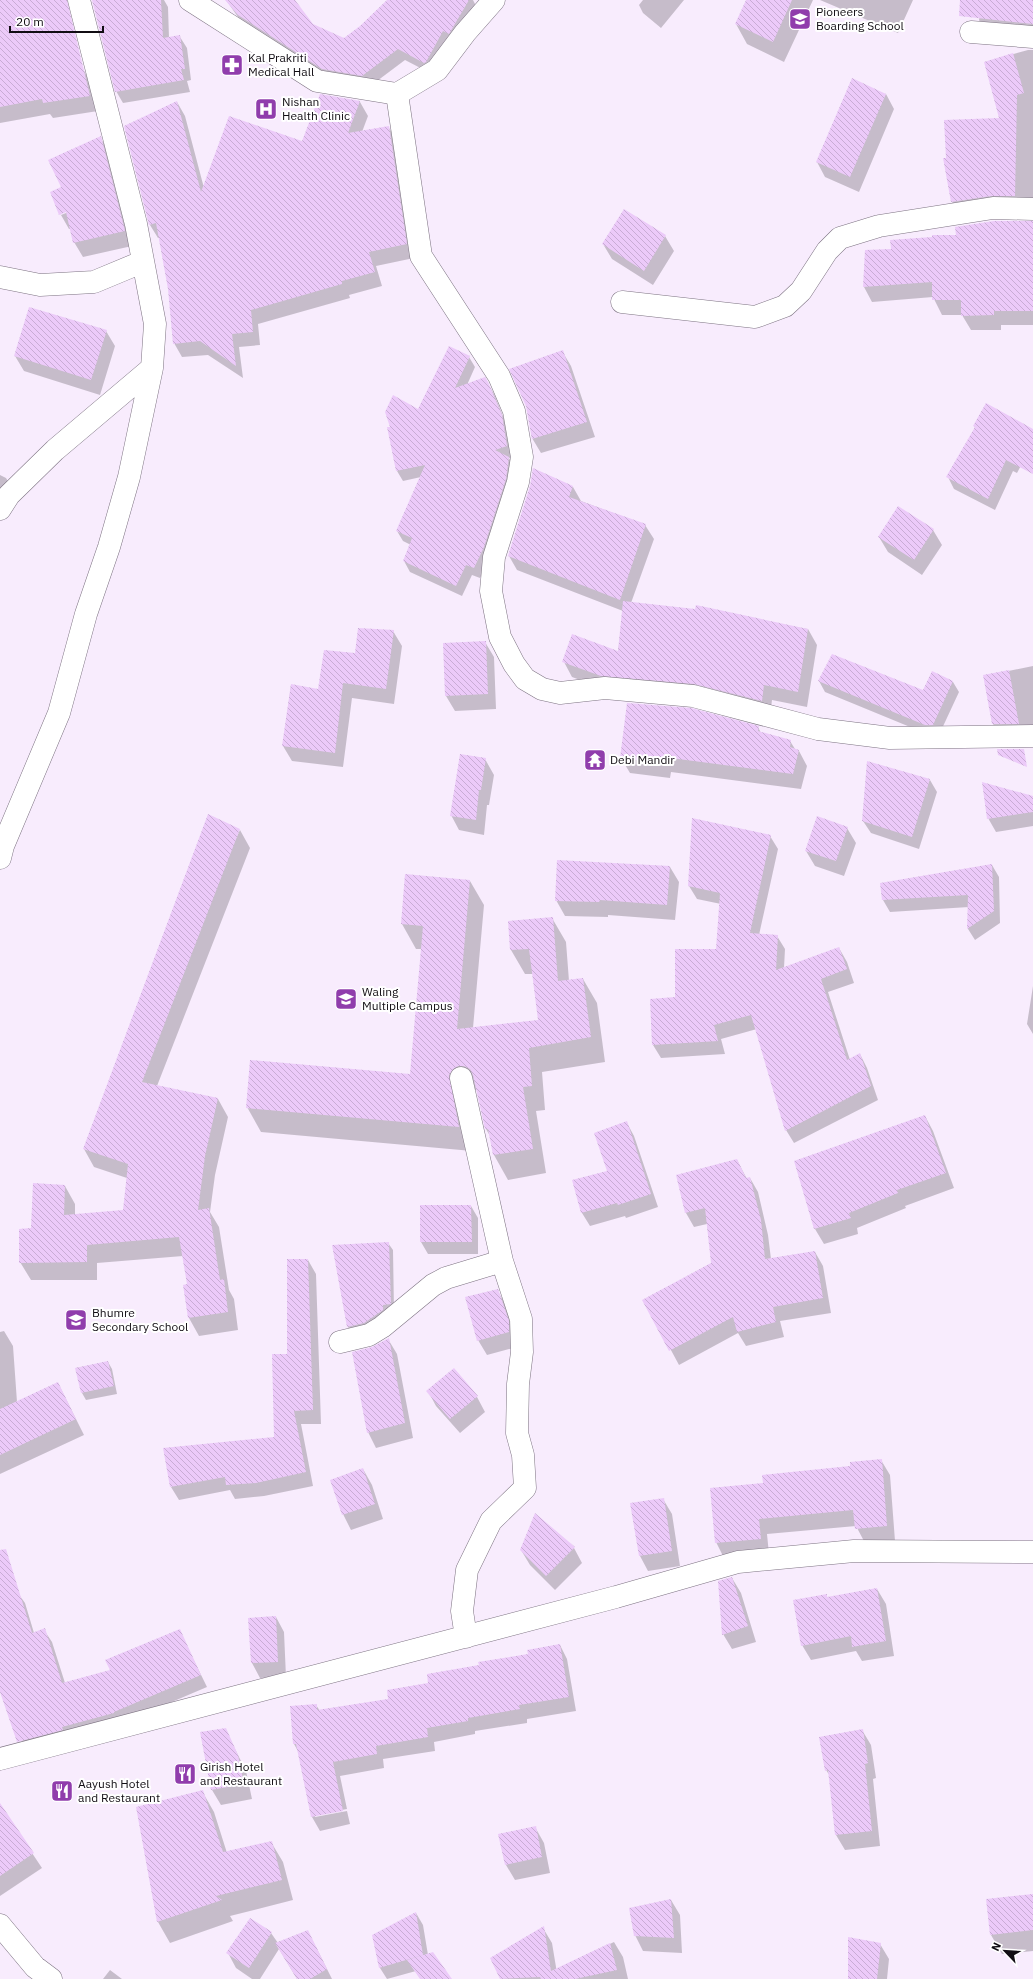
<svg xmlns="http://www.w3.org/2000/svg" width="1033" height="1979" viewBox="0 0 1033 1979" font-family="'IBM Plex Sans',sans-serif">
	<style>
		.shadow { fill: #0003 }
		.building { fill: url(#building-back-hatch) }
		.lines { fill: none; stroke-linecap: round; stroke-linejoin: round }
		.minor-casing { stroke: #7d7382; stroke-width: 23 }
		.minor { stroke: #fff; stroke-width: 22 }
		.labels { text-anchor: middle; stroke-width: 4; stroke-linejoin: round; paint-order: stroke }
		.poi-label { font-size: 12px; fill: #110d13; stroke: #fff; text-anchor: start }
	</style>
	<defs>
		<pattern id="building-back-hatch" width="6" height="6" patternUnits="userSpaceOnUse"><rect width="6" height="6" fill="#eccaf9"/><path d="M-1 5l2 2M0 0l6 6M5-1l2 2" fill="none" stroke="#c9acd5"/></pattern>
	</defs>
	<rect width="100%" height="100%" fill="#f8ecfd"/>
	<path class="shadow" d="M23,0h30l30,69 9,16 6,26 -45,7 -3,-4 -50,9v-56z
		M93,0h71l4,7 1,31 11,-1 7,11 4,32 -4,1 3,11 -67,11 -7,-12z
		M226,0h67l20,25 31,15 17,-13 28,-27h84l4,8 -45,66 -27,-14 -36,27 -40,-6 -84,-54z
		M643,0h41l-23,28 -18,-15 -4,-8z
		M747,0h66l-29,62 -37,-18 -11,-20z
		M820,0h93l-15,33z
		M982,0h51v38l-46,-3 -8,-15z
		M1028,50h5v161l-73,5 -8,-14 49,-83 -16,-57z
		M886,94l8,15 -35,83 -34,-15 -8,-15z
		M321,95l39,7 8,14 -6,16 27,-4 8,13 17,117 -38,8 6,20 -33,9 1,3 -92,26 2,21 -21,2 4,31 -35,-23 -26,2 -8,-14 -5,-54 -9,-51h-2l-8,-13 27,-123 8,14 19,72 99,-45z
		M100,137l9,15 23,94 -49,11 -9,-15 -3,-13h-2l-8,-14 10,-4 -1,-2 -9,4v2l-10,-22 12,-5z
		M1033,222v103h-32v5h-30l-9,-15h-20l-9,-18 -61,5 -8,-15 28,-37z
		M665,236l9,15 -21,34 -41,-26 -9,-15z
		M106,331l9,15 -15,49 -76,-24 -9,-15z
		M562,351l9,15 24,71 -54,16 -9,-15 -5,-32z
		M469,357l6,10 -8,18 18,-6 9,15 13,32 6,31 -4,1 6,10 -25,90 -10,20 -8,-3 -10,21 -52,-24 -6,-11 7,-16 -8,-4 -6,-10 24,-54 -18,4 -6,-10 22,-60z
		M974,426l59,10v7l-16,30 -4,-2 -18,39 -41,-21 -6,-12 27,-49z
		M534,469l39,18 8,14 64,24 9,14 -23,64 177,26 9,16 -10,62 -35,-7 -2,16 -160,-25 -38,-14 -8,-15 54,-10 5,-41 -106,-41 -8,-14 22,-70z
		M0,475l6,3 8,13 -14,20z
		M933,530l9,15 -20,30 -34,-23 -9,-15z
		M393,631l9,15 -8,58 -42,-6 -9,69 -51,-6 -9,-15 8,-61 28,5 37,-35z
		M485,642l9,15 2,52 -41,2 -9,-15z
		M1033,666v73h-31l-9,-15 -9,-48z
		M819,681l105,10 29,-9 6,10 -20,43 -7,1 -107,-44z
		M758,727l3,6 29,8 5,8 4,2 8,15 -6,23 -130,-17 -1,6 -40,-5 -9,-15z
		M485,759l9,16 -5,30h-2l-3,30 -25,-5 -8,-15z
		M930,780l7,12 -18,57 -48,-16 -8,-12z
		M1033,797v29l-37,6 -8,-14z
		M847,828l9,15 -12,33 -29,-10 -9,-15z
		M240,830l10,18 -93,238 61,13 10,18 -13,58 -5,37 9,15 10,63 5,9 4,31 -39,6 -10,-18 -1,-33 -5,-29 -86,7v17h-66l-11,-18 11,-33 34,-43 10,18v11l49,-4 3,-33 -33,-11 -10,-18z
		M770,836l8,13 -19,86 18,1 8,13 -1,19 55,-20 8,14 7,21 -26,9 22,68 10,-6 7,14 11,32 -84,43 -8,-13 -29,-101 -36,10 4,15 -64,4 -8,-13 23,-47 41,-48 4,-46 -24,-5 -8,-13z
		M992,865l7,12 1,46 -25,17 -7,-11 1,-22 -79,5 -7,-12z
		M670,867l9,15 -4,38 -67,-5v2l-43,-1 -9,-16z
		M406,875l64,6 14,24 -11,123 67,-7 -7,-47h-8l-14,-24 41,-32 14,24 3,39 14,-2 14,24 8,59 -63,10 3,38 -9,1 10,62 -38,7 -14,-25 -4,-19 -4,-7 -8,-39h-6v61l-211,-19 -14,-25 164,-32 11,-126h-6l-14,-25z
		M1033,986v48l-6,-10z
		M925,1116l8,15 21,57 -49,18 1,2 -49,20 1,6 -34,10 -9,-15 -20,-67z
		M627,1123l7,13 24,71 -32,11 -1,-2 -35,10 -8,-13 -9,-32 35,-9z
		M737,1160l10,19 3,-1 8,14 10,43 3,24 44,-7 8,14 8,47 -51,8 4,16 -38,9 -8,-13 -59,32 -35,-65 68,-37 -5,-39 -13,3 -8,-14 -9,-37z
		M471,1206l7,12v36h-50l-7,-12z
		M388,1243l5,7 1,61 -42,23 -4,-7 -15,-81z
		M308,1260l8,14 5,150h-20l12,62 -49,10 -29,3 -5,-9 -51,10 -8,-13 104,-49 13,-83z
		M497,1290l9,15 11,42 -30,8 -9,-15z
		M4,1331l9,15 4,56 41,-19 26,52 -84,39v-142z
		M388,1339l9,15 16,84 -37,10 -8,-16z
		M108,1362l4,7 5,25 -31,6 -4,-7 -6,-25z
		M428,1391l49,6 8,15 -25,21 -24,-27z
		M881,1460l9,15 5,66 -30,2 -9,-17 -89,8 2,20 -45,4 -8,-16 48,-58z
		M363,1469l9,16 11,34 -32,11 -8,-16z
		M663,1499l9,15 8,52 -32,5 -8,-15 -9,-52z
		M574,1548l8,15 -27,27 -25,-25 -9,-15z
		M0,1568l25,35 9,30 10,-3 8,12 13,41 46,-12 68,-41 28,57 -87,37 -91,29 -7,-13 -22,-70z
		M732,1578l9,15 15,49 -24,7 -9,-15z
		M877,1589l9,15 8,52 -32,5 -6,-10 -45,9 -9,-15 24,-50 2,3z
		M276,1617l8,15 2,45 -26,1 -8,-15 -3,-44z
		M560,1645l7,14 9,52 -49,8v4l-52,8v3l-41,8 1,9 -52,8 1,9 -44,8 7,33 -32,6v2l32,-6 3,13 -30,7 -8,-14 -13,-64 -5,-9 -3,-37 25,-2 4,6 69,-11 91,-34 49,-11z
		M225,1729l21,42 6,28 -31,6 -9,-15z
		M862,1730l9,15 5,33 -3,1 7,67 -35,4 -9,-15 -6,-59 -4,-6z
		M202,1791l12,21 13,41 44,-11 12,20 10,38 -63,16 3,5 -63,22 -12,-21 -20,-114z
		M0,1805l42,63 -42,28z
		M535,1827l9,16 6,30 -35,7 -9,-15 -6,-30z
		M1033,1895v56l-31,3 -11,-19z
		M671,1900l9,15 2,38 -39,-2 -8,-16z
		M416,1913l7,12 5,30 22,24h-29l-5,-8 -29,8 -7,-11 -5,-30z
		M543,1928l9,15 6,36h-57l-10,-20z
		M271,1933l7,10 38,4 16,32h-35l-18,-30 -19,30h-8l-16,-11 -8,-15z
		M614,1942l9,15 5,22h-61l-2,-14z
		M880,1944l9,15 -2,20h-38z
		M110,1970l12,9h-19z"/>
	<path class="building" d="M0,0h67l23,96 -47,7 -1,-4 -42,8z
		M92,0h69l2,38 17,-3 5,34h-4l3,11 -69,12z
		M225,0h70l18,24 31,14 16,-12 27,-26h82l-20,34 -6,-3 -17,31 -2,1 -26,-14 -36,27 -40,-7 -84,-54z
		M746,0h46l-19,42 -38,-18z
		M960,0h73v24l-74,-8z
		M1013,53l11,40 -7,2 -2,101h-24l-40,6 -8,-44h3l-2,-38 55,-2 -15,-56z
		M852,78l34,16 -36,83 -34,-15z
		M320,94l40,7 -12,32 41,-7 18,118 -38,8 6,20 -33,9v3l-91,26 2,22 -21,2 4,32 -36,-25 -27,3 -5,-55 -12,-66 -7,2 -25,-99 53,-25 24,91 28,-76 73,25z
		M101,136l24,95 -52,12 -7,-31 -7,3 -9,-23 11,-5 -13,-27z
		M624,209l42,26 -22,36 -42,-27z
		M994,221h39v90h-39v4l-33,1v-16h-29v-18l-69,5 2,-37 26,-1 -1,-9 42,-3v-2h24l-1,-8z
		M29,307l78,23 -16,50 -77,-24z
		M449,346l21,10 -15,32 30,-11 3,5 14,33 5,31 -12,4 14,7 -3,22 -22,68 -10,21 -8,-3 -10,21 -53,-25 9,-23 -16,-7 29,-66 -29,6 -9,-44h3l-5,-15 8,-17 25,14z
		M563,350l24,72 -55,17 -6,-33 -17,-37z
		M986,403l47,26v45l-27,-14 -18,39 -42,-22 29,-50 -2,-1z
		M533,468l40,18 -4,11 77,27 -26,76 -112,-44 22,-70z
		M898,506l36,23 -20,31 -36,-23z
		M623,601l72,8 1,-4 112,24 -10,63 -34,-7 -2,16 -68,-17 -93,-8 -39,-14 10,-28 46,17z
		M358,628l36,2 -8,59 -43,-6 -8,70 -53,-7 9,-62 27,5 6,-39 31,3z
		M486,641l2,53 -43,2 -2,-53z
		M832,654l91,36 9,-19 21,10 -20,44h-8l-107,-44z
		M1009,670l10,54h-27l-9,-49z
		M627,703l64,5 68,18 -1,5 33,9 -1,7 9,3 -6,24 -130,-17 -1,6 -42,-5z
		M997,749h27l3,18 -29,-12z
		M460,754l26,4 -5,32h-2l-3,30 -26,-4z
		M867,761l63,18 -18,58 -50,-16z
		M982,782l51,14v16l-46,7z
		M208,814l32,15 -98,253 76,16 -13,58 -7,54 11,-2 11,72 4,-1 4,33 -40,6 -5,-33 4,-1 -8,-47 -92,8v17l-68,1v-34l12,-1 2,-45 32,2 -1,30 59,-5 5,-46 -45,-15z
		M817,816l31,11 -12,34 -31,-10z
		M692,818l79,17 -21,98 28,2 -2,35 63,-23 8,22 -26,10 26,81 13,-7 11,33 -86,45 -34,-116 -37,10 4,16 -66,4 -2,-46 25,-2v-48h41l4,-56 -32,-7z
		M557,860l113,6 -3,39 -67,-5 -1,2 -44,-1z
		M992,864l2,47 -27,18 1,-34 -86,5 -2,-17z
		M405,874l65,6 -13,149 81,-9 -9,-71 -19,1 -2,-29 45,-4 5,64 25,-3 8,59 -62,11 3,38 -9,1 10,62 -40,6 -5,-26h-3l-12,-54 -3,-6 -6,-3h-6l-5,3 -4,6 10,52 -213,-19 4,-48 160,14 13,-148 -22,-2z
		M925,1115l21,58 -49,17 1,3 -49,20 2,5 -37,11 -20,-68z
		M627,1121l24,73 -33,11 -1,-2 -36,10 -9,-33 35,-9 -13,-38z
		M737,1159l9,19 4,-1 11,43 4,39 50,-8 8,47 -50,9 3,15 -39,10 -4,-15 -64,34 -27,-51 69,-37 -6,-55 -20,5 -9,-38z
		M420,1205h51l1,37h-52z
		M389,1242l2,62 -8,1v5l-19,13 -17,4 -15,-82z
		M287,1259h21l5,151 -19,1 12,61 -50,11 -30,2 -1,-8 -55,10 -7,-39 111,-11 -2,-83h15z
		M498,1289l11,32v11l-32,9 -12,-44z
		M389,1338l16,85 -38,10 -15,-81 20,-5z
		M108,1361l6,25 -33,7 -6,-25z
		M454,1368l24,28 -28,23 -24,-28z
		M58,1382l18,37 -76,36v-46z
		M882,1459l5,67 -32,3 -2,-19 -94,9 2,20 -46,4 -5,-55 53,-5 -1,-8 88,-9v-4z
		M363,1468l12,36 -33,11 -12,-35z
		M664,1498l8,53 -33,5 -9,-53z
		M535,1513l40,34 -29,29 -26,-26z
		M6,1549l26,84 13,-5 17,55 48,-13 -5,-10 75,-31 21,46 -87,37v1l-52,14 1,3 -46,12 -17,-50v-142z
		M732,1577l16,49 -26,9 -4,-54z
		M877,1588l9,53 -34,6 -1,-11 -50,10 -8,-46 34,-6v3z
		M276,1616l2,46 -27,1 -3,-45z
		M560,1644l9,53 -50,8 1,4 -52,9v3l-41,7 1,9 -52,9 1,8 -44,8 10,49 -32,6 -15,-73h-3l-3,-38 27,-2v6l71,-11 -1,-9 41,-7 -1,-9 52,-9 -1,-3 50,-8 -1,-4z
		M226,1728l12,27 6,29 -33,6 -11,-58z
		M863,1729l5,34 -3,1 7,67 -37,4 -7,-65 -3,1 -6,-34z
		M203,1790l20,62 49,-11 10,39 -66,16 6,4 -65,22 -21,-115z
		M0,1803l34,50 -34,23z
		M536,1826l6,31 -37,8 -7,-31z
		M1033,1894v36l-43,5 -4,-36z
		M671,1899l3,39 -40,-2 -5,-28z
		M416,1912l7,43 -44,13 -7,-33z
		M250,1918l22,14 -23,36 -23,-15z
		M544,1926l7,45 59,-28 7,27 -42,9h-34l-1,-2 -40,2 -10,-21z
		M308,1930l19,39 -17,10h-13l-22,-36z
		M848,1937l33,6 -4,36h-29z
		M433,1952l19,27h-32l-13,-19z"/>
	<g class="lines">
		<g class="minor-casing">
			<path id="minor" d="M190,0l127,81 80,13 24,162 78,120 15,35 8,46 -4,25 -24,75 -3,34 9,46 14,27 11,15 17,10 18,4 45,-5 88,8 125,33 72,9 143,-2
				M971,32l62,5
				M397,94l40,-24 28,-37 29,-33
				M0,277l40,8 54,-3 48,-20
				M622,302l133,15 30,-11 16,-15 26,-40 13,-13 39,-12 114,-18 40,1
				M0,509l9,-14 46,-45 97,-82
				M0,858l3,-12 56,-133 27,-99 23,-67 20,-70 23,-109 3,-44 -19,-100 -57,-224
				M461,1078l41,183 19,58 1,33 -4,32 -1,49 6,22 2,33 -34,33 -24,49 -5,41 4,26
				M340,1342l29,-7 13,-8 51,-42 13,-7 56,-17
				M0,1759l616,-162 122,-35 116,-11 179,1
				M0,1925l35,42 16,12"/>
		</g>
		<use href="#minor" class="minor"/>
	</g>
	<defs>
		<g id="school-square" transform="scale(1.15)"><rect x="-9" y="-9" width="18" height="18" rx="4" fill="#903dac" stroke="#fff"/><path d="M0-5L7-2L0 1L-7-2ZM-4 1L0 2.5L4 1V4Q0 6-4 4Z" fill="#fff"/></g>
		<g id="pharmacy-square" transform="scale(1.15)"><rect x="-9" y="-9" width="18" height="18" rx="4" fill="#903dac" stroke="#fff"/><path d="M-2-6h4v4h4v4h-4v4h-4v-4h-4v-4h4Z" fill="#fff"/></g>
		<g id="hospital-square" transform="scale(1.15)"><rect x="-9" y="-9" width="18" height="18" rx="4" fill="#903dac" stroke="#fff"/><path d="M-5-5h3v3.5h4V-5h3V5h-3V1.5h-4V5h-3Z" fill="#fff"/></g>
		<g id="temple-square" transform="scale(1.15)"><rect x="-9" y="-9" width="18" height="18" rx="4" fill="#903dac" stroke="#fff"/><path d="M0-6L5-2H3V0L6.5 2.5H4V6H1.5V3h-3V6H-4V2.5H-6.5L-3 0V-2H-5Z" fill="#fff"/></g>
		<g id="restaurant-square" transform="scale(1.15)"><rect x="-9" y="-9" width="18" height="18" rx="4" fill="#903dac" stroke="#fff"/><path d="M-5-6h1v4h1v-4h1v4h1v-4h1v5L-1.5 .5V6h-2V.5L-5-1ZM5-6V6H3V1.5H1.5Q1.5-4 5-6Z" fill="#fff"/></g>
	</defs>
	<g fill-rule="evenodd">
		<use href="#school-square" x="800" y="19"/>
		<use href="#pharmacy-square" x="232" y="65"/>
		<use href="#hospital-square" x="266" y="109"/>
		<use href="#temple-square" x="595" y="760"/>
		<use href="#school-square" x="346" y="999"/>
		<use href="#school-square" x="76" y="1320"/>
		<use href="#restaurant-square" x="185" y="1774"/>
		<use href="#restaurant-square" x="62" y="1791"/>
	</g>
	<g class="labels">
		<g class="poi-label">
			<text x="816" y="16">Pioneers<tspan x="816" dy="14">Boarding School</tspan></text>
			<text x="248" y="62">Kal Prakriti<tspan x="248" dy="14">Medical Hall</tspan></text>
			<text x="282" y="106">Nishan<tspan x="282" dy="14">Health Clinic</tspan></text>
			<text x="610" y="764">Debi Mandir</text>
			<text x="362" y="996">Waling<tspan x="362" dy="14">Multiple Campus</tspan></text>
			<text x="92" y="1317">Bhumre<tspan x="92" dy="14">Secondary School</tspan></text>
			<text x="200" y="1771">Girish Hotel<tspan x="200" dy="14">and Restaurant</tspan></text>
			<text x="78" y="1788">Aayush Hotel<tspan x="78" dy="14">and Restaurant</tspan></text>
		</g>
	</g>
	<g transform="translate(1005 1951) rotate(295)" stroke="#ffffff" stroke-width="3" paint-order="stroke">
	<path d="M0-3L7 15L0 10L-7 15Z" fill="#110d13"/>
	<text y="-6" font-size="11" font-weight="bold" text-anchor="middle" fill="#110d13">N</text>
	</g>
	<path d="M10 26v6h93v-6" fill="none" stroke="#110d13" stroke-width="2"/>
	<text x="16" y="26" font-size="12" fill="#110d13" stroke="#ffffff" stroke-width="3" paint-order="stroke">20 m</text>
</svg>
